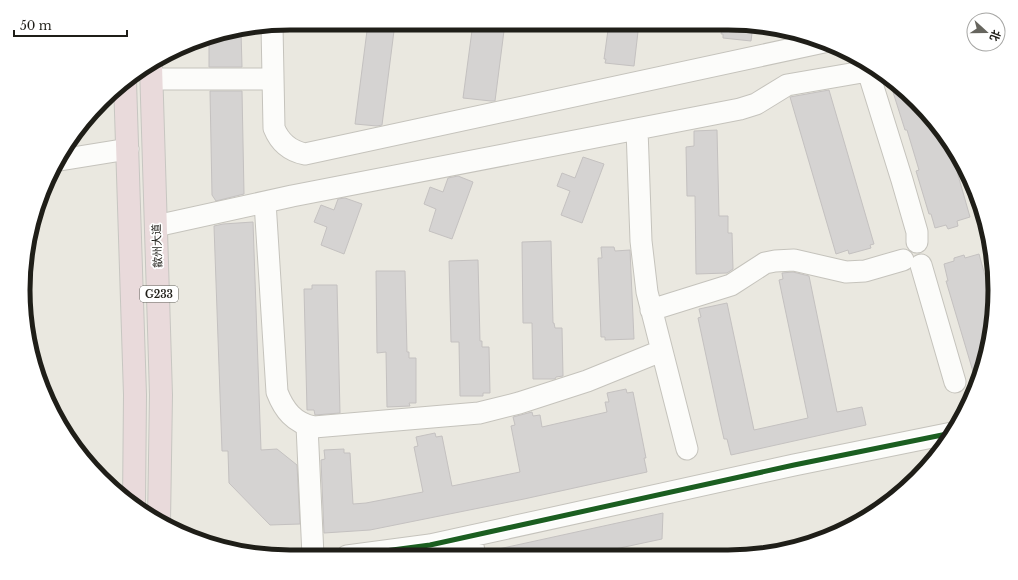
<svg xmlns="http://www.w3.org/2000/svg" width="1018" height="580" viewBox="0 0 1018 580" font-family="'Libre Baskerville','Noto Sans SC',serif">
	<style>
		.building { fill: #d5d3d2; stroke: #c4c1c0 }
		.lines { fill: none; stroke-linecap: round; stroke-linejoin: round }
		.minor-casing { stroke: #c5c3bc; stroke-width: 23 }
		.highway-casing { stroke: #c7c6c1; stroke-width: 24 }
		.minor { stroke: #fcfcfa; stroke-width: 21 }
		.highway { stroke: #e9dadb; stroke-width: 22 }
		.cycleway-casing { stroke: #fff; stroke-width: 8 }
		.cycleway { stroke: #1b5e20; stroke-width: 5 }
		.labels { text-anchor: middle; stroke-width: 3.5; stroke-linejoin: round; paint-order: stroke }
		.shield { fill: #fff; stroke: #62625d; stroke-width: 1 }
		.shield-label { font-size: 10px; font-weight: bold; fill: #1f1e18 }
		.street-label { font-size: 11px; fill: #1f1e18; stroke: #fff }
		.rim { fill: none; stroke: #1f1e18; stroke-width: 5 }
	</style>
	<rect width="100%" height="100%" fill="#eae8e0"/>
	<path class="building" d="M368,23h27l-13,102 -5,1 -22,-2z
		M473,23h32l-10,78h-4l-28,-3z
		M611,23h28l-5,43 -29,-3 1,-4h-2l4,-29h2z
		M723,24h22l8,1 -2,16 -28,-3v-4h-2z
		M241,31l1,36h-33v-31z
		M904,89l36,39 8,12 22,77 -13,4 1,5 -10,3 -2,-4 -11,3 -4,-14h-2l-13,-43 3,-1 -12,-40h-2l-12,-38z
		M829,90l45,154 -4,1 1,3 -22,6 -1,-4 -12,4 -46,-157z
		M210,91h32l2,103 -28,7 -4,-6z
		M717,130l2,86h9v17h4l1,36 -6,4 -31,1 -1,-78h-8l-1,-49 8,-1v-15z
		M583,157l21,7 -22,59 -21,-8 9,-24 -13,-5 5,-13 13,5z
		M458,176l15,6 -21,57 -23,-8 7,-22 -12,-5 6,-17 13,5 5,-14z
		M345,198l17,6 -18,50 -23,-9 6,-18 -13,-5 7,-17 13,5 4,-11z
		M253,222l8,228 16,-1 20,16 3,59 -30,1 -41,-42 -1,-32h-6l-8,-225 9,-2z
		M551,241l2,82h1l1,5h7l1,48 -7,1 -1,2h-22l-1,-56h-9l-1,-81z
		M601,247h13l1,4 15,-1 4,89 -29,1v-3h-4l-3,-79h4z
		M979,254l14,50v21l-12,51 -4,9 -31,-104h2l-4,-17 10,-3v-3l10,-3 1,3z
		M478,260l2,81h2v6h7l1,46h-7v3h-23l-1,-54h-8l-2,-81z
		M376,271h29l2,81h2v6h7v45h-7l1,3 -23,1 -1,-55 -9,1z
		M793,272l16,4 28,136 25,-5 4,18 -135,30 -4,-16h-3l-6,-27 -20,-94 3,-1 -2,-8 28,-6 27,127 54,-12 -29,-138 4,-1 -1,-6z
		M312,285h25l3,128 -25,2 -1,-5h-7l-3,-121h8z
		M626,389l1,4 6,-1 13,66h-2l3,14 -123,27 -154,31 -46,3 -3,-73 4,-1 -1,-9 20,-1v4h6l3,51 13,-1 57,-11 -9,-45 4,-1 -2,-9 19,-4 1,4 6,-1 10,50 68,-14 -9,-46 4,-1 -2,-8 19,-5 1,4 7,-1 2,12 65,-15 -2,-10h4l-2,-9z
		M663,513l-1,26 -75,16 -92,1 -1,-6z"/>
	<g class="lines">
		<g class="minor-casing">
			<path id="minor" d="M272,26l2,102c6,15 16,23 31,26l519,-112
				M151,79h122
				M637,129l4,112 6,51 40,157
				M60,160l68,-11
				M265,202l12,190c7,18 17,31 37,35l165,-14 40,-10 68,-22 74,-30
				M156,226l136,-30 448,-87 16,-5 31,-19 81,-14 34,109 15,52v10
				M921,265l34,117
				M651,310l80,-25 34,-22 10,-2 19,-1 52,12 19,-1 38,-11
				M307,426l6,130
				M471,536l4,20
				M347,556l83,-11 364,-80 158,-32"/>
		</g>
		<g class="highway-casing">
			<path id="highway" d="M151,66l10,329 -2,127
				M125,81l10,314 -1,108"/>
		</g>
		<use href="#minor" class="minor"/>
		<use href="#highway" class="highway"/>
		<g class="cycleway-casing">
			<path id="cycleway" d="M347,556l83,-11 364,-80 158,-32"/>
		</g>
		<use href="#cycleway" class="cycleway"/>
	</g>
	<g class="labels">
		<rect class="shield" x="140" y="286" width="38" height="16" rx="3"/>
		<g class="shield-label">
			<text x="159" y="298">G233</text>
		</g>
		<g class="street-label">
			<text transform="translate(157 246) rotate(-92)" y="4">歙州大道</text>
		</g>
	</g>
	<path d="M0 0H1018V580H0ZM290 30H728A260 260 0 0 1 988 290V290A260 260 0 0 1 728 550H290A260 260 0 0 1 30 290V290A260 260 0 0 1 290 30Z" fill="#fff" fill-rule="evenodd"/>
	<path class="rim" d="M290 30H728A260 260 0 0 1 988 290V290A260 260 0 0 1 728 550H290A260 260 0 0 1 30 290V290A260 260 0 0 1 290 30Z"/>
	<g transform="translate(986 32) rotate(111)"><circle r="19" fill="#ffffff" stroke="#a5a5a3"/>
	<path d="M0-3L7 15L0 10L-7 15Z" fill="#66655e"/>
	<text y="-6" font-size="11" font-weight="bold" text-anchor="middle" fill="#1f1e18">北</text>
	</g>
	<path d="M14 30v6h113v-6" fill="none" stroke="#1f1e18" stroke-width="2"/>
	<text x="20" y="30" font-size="12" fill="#1f1e18" stroke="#ffffff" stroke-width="3" paint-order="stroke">50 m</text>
</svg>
